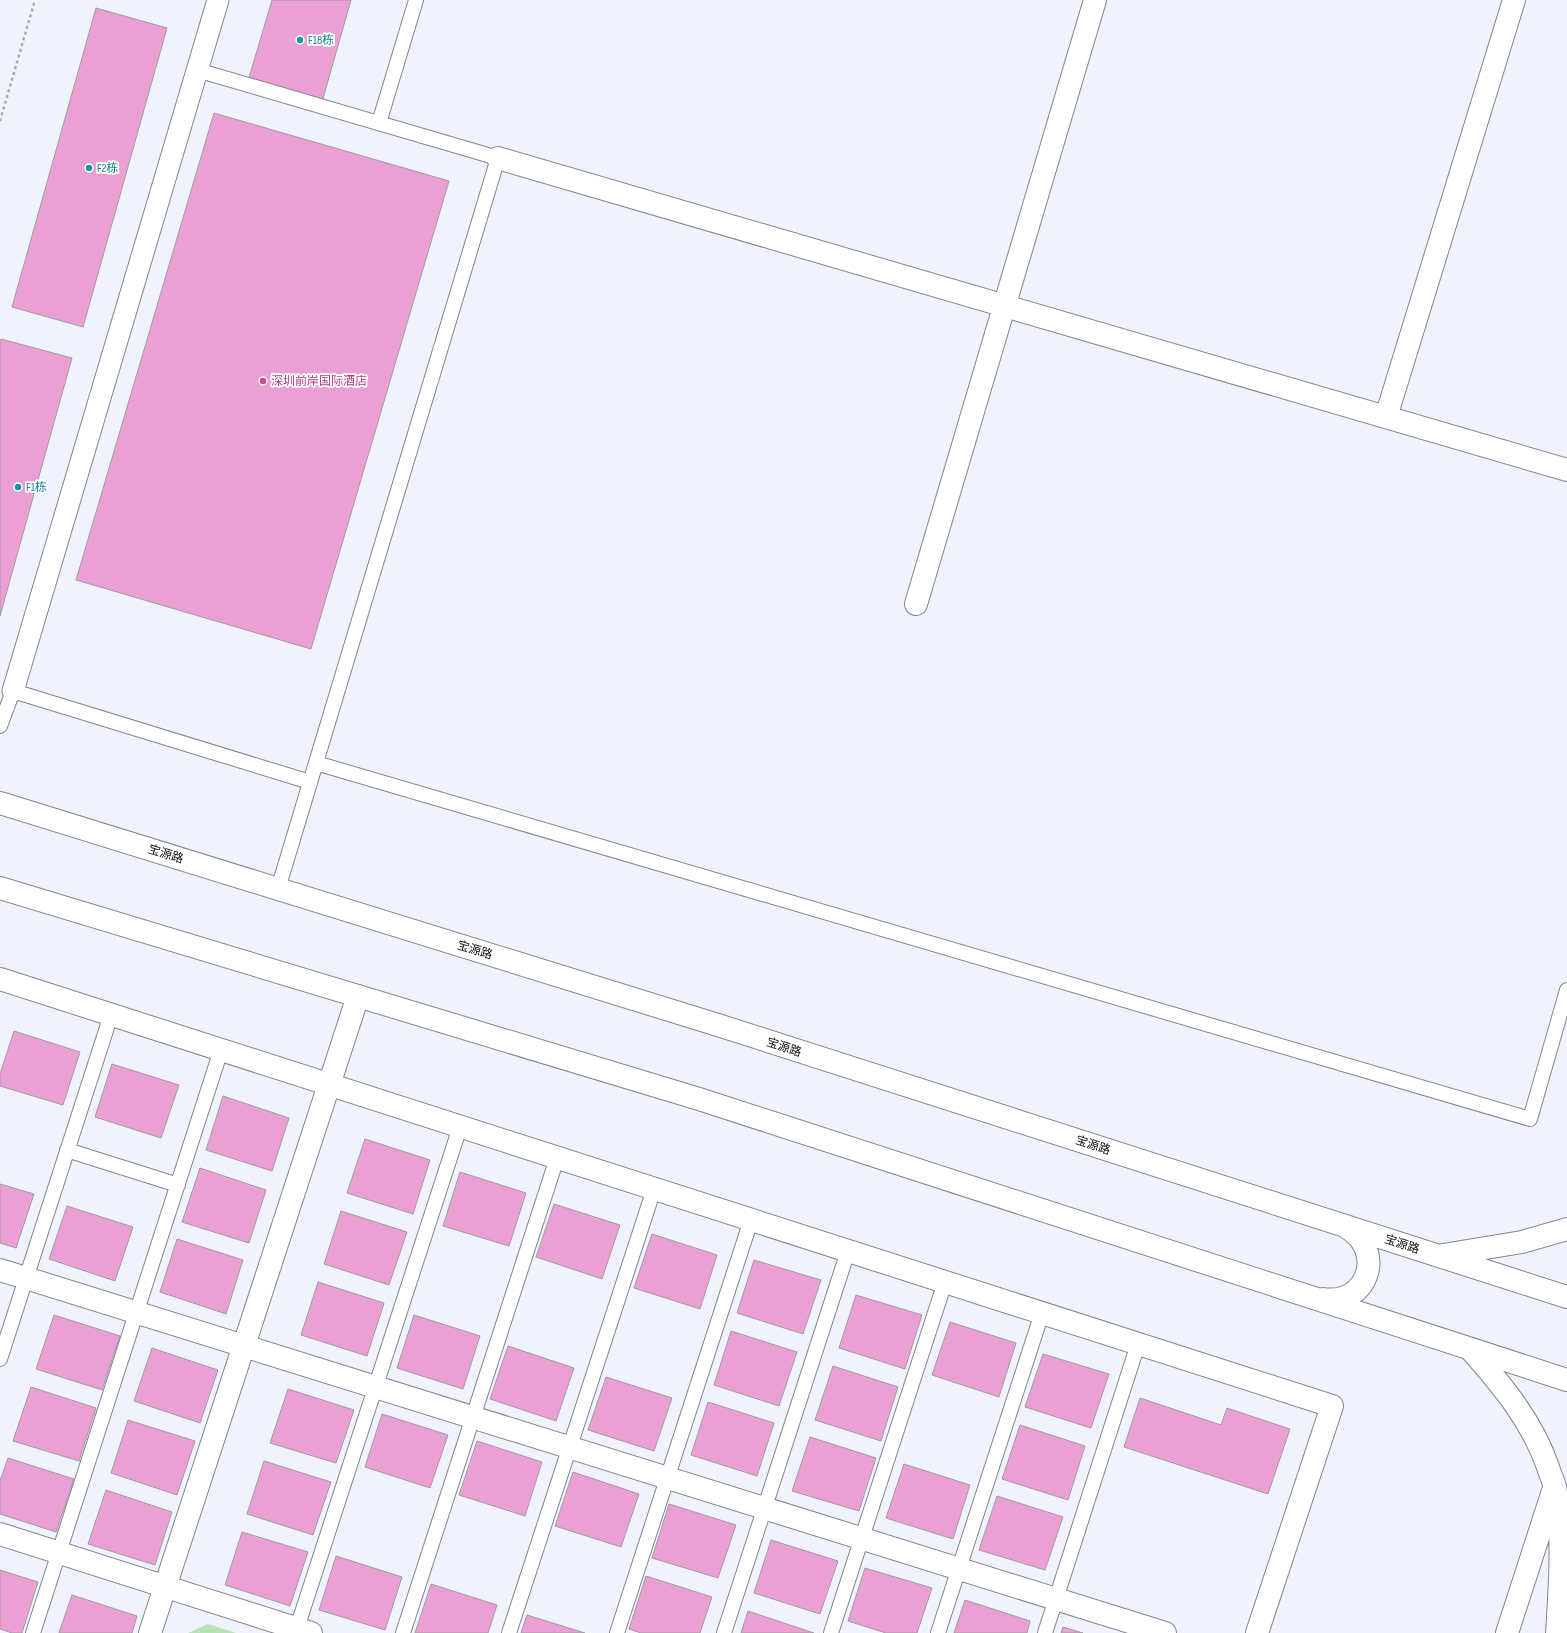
<svg xmlns="http://www.w3.org/2000/svg" width="1567" height="1633" viewBox="0 0 1567 1633" font-family="'Sofia Sans Condensed','Noto Sans SC',sans-serif">
	<style>
		.green { fill: #b8e2b8 }
		.building { fill: #eba0d5; stroke: #a39aa0 }
		.lines { fill: none; stroke-linecap: round; stroke-linejoin: round }
		.service-casing { stroke: #82858e; stroke-width: 16 }
		.pedestrian-casing { stroke: #82858e; stroke-width: 23 }
		.minor-casing { stroke: #82858e; stroke-width: 24 }
		.primary-casing { stroke: #82858e; stroke-width: 24 }
		.path { stroke: #a8aab1; stroke-width: 2.5; stroke-dasharray: 3 3; stroke-linecap: butt }
		.service { stroke: #fff; stroke-width: 14 }
		.pedestrian { stroke: #fff; stroke-width: 21 }
		.minor { stroke: #fff; stroke-width: 22 }
		.primary { stroke: #fff; stroke-width: 22 }
		.culture-dot { fill: #0f9aa8; stroke: #fff; stroke-width: 1.5 }
		.hotel-dot { fill: #d1479c; stroke: #fff; stroke-width: 1.5 }
		.labels { text-anchor: middle; stroke-width: 3.5; stroke-linejoin: round; paint-order: stroke }
		.culture-label { font-size: 12px; fill: #0d838f; stroke: #fff; text-anchor: start }
		.hotel-label { font-size: 12px; fill: #b23c85; stroke: #fff; text-anchor: start }
		.street-label { font-size: 12px; fill: #0a0b0e; stroke: #fff }
	</style>
	<rect width="100%" height="100%" fill="#f0f3fc"/>
	<path class="green" d="M208,1624l28,9h-48z"/>
	<path class="building" d="M272,0h79l-29,102 -74,-21z
		M96,8l71,20 -84,299 -71,-20z
		M214,113l235,68 -138,468 -235,-69z
		M1,339l71,19 -72,258v-274z
		M14,1031l66,21 -17,53 -63,-19v-12z
		M112,1064l67,21 -18,53 -66,-21z
		M223,1096l66,22 -17,53 -66,-21z
		M365,1139l65,21 -17,54 -66,-21z
		M200,1168l66,22 -17,53 -67,-21z
		M460,1172l66,21 -17,53 -66,-20z
		M0,1184l34,10 -18,54 -16,-5z
		M554,1204l66,21 -18,54 -66,-22z
		M67,1206l66,21 -18,54 -66,-22z
		M341,1211l66,21 -18,53 -65,-21z
		M652,1234l65,21 -17,54 -66,-21z
		M177,1239l66,21 -17,54 -66,-22z
		M754,1260l67,20 -18,54 -66,-21z
		M318,1282l66,21 -17,53 -66,-21z
		M856,1295l66,20 -17,54 -66,-21z
		M54,1315l66,21 -18,54 -66,-21z
		M414,1315l66,21 -17,53 -66,-21z
		M950,1322l66,21 -17,54 -67,-22z
		M731,1331l66,21 -18,54 -65,-21z
		M508,1346l66,22 -18,53 -66,-22z
		M152,1348l66,22 -18,53 -66,-22z
		M1043,1354l66,20 -18,54 -66,-21z
		M833,1366l65,21 -17,54 -66,-21z
		M606,1377l66,21 -18,53 -66,-21z
		M31,1387l65,21 -17,53 -66,-20z
		M288,1389l66,21 -18,53 -66,-20z
		M1140,1398l81,27 6,-17 63,21 -22,65 -144,-47z
		M708,1402l66,21 -17,53 -66,-21z
		M382,1414l66,21 -18,53 -65,-21z
		M128,1420l67,21 -18,54 -66,-22z
		M1020,1425l65,21 -17,54 -66,-21z
		M810,1437l66,21 -17,53 -67,-20z
		M477,1441l65,21 -17,54 -66,-21z
		M8,1458l66,21 -18,53 -56,-18v-33z
		M264,1461l67,21 -18,53 -66,-21z
		M904,1464l66,21 -17,54 -67,-21z
		M573,1472l66,22 -18,53 -66,-21z
		M106,1490l66,22 -17,53 -67,-21z
		M997,1496l66,21 -18,53 -66,-20z
		M669,1504l67,21 -18,53 -66,-20z
		M242,1532l66,20 -18,54 -65,-21z
		M771,1540l67,21 -18,53 -66,-21z
		M336,1556l66,21 -17,53 -66,-20z
		M865,1568l67,20 -15,45h-31l-38,-12z
		M0,1570l38,12 -16,51h-10l-12,-4z
		M646,1576l66,21 -12,36h-59l-12,-4z
		M431,1584l66,21 -9,28h-73z
		M72,1595l65,21 -5,17h-73z
		M965,1600l65,21 -3,12h-73z
		M748,1611l66,22h-73z
		M527,1615l58,18h-64z
		M1063,1627l20,6h-22z"/>
	<g class="lines">
		<g class="service-casing">
			<path id="service" d="M197,70l301,88 -220,731
				M379,123l37,-123
				M0,726l13,-35 297,91
				M316,763l1214,356 37,-129
				M67,1150l111,35
				M0,1359l111,-344
				M297,1628l163,-501
				M33,1633l188,-583
				M403,1633l154,-475
				M509,1633l145,-444
				M617,1633l134,-413
				M724,1633l124,-382
				M831,1633l114,-351
				M938,1633l104,-320
				M1045,1633l93,-289"/>
		</g>
		<g class="pedestrian-casing">
			<path id="pedestrian" d="M13,691l205,-691"/>
		</g>
		<g class="minor-casing">
			<path id="minor" d="M498,158l1069,312
				M1386,417l128,-417
				M916,604l179,-604
				M0,979l1332,427 -75,227
				M0,1270l1165,363
				M0,1534l311,99
				M150,1633l208,-637"/>
		</g>
		<g class="primary-casing">
			<path id="primary" d="M0,803l721,223 846,271
				M0,888l699,211 868,281
				M1443,1255l79,-13 45,-13
				M1323,1299c46,7 63,-50 23,-72
				M1470,1349c32,36 62,72 78,118 2,7 5,13 7,20 9,48 5,98 2,146
				M1507,1633l46,-142"/>
		</g>
		<path class="path" d="M0,121l35,-121"/>
		<use href="#service" class="service"/>
		<use href="#pedestrian" class="pedestrian"/>
		<use href="#minor" class="minor"/>
		<use href="#primary" class="primary"/>
	</g>
	<g class="culture-dot">
		<circle cx="300" cy="40" r="4"/>
		<circle cx="89" cy="168" r="4"/>
		<circle cx="18" cy="487" r="4"/>
	</g>
	<circle class="hotel-dot" cx="263" cy="381" r="4"/>
	<g class="labels">
		<g class="culture-label">
			<text x="308" y="44">F18栋</text>
			<text x="97" y="172">F2栋</text>
			<text x="26" y="491">F1栋</text>
		</g>
		<g class="hotel-label">
			<text x="271" y="385">深圳前岸国际酒店</text>
		</g>
		<g class="street-label">
			<text transform="translate(166 854) rotate(17)" y="4">宝源路</text>
			<text transform="translate(475 950) rotate(17)" y="4">宝源路</text>
			<text transform="translate(784 1047) rotate(18)" y="4">宝源路</text>
			<text transform="translate(1093 1145) rotate(18)" y="4">宝源路</text>
			<text transform="translate(1402 1244) rotate(18)" y="4">宝源路</text>
		</g>
	</g>
</svg>
